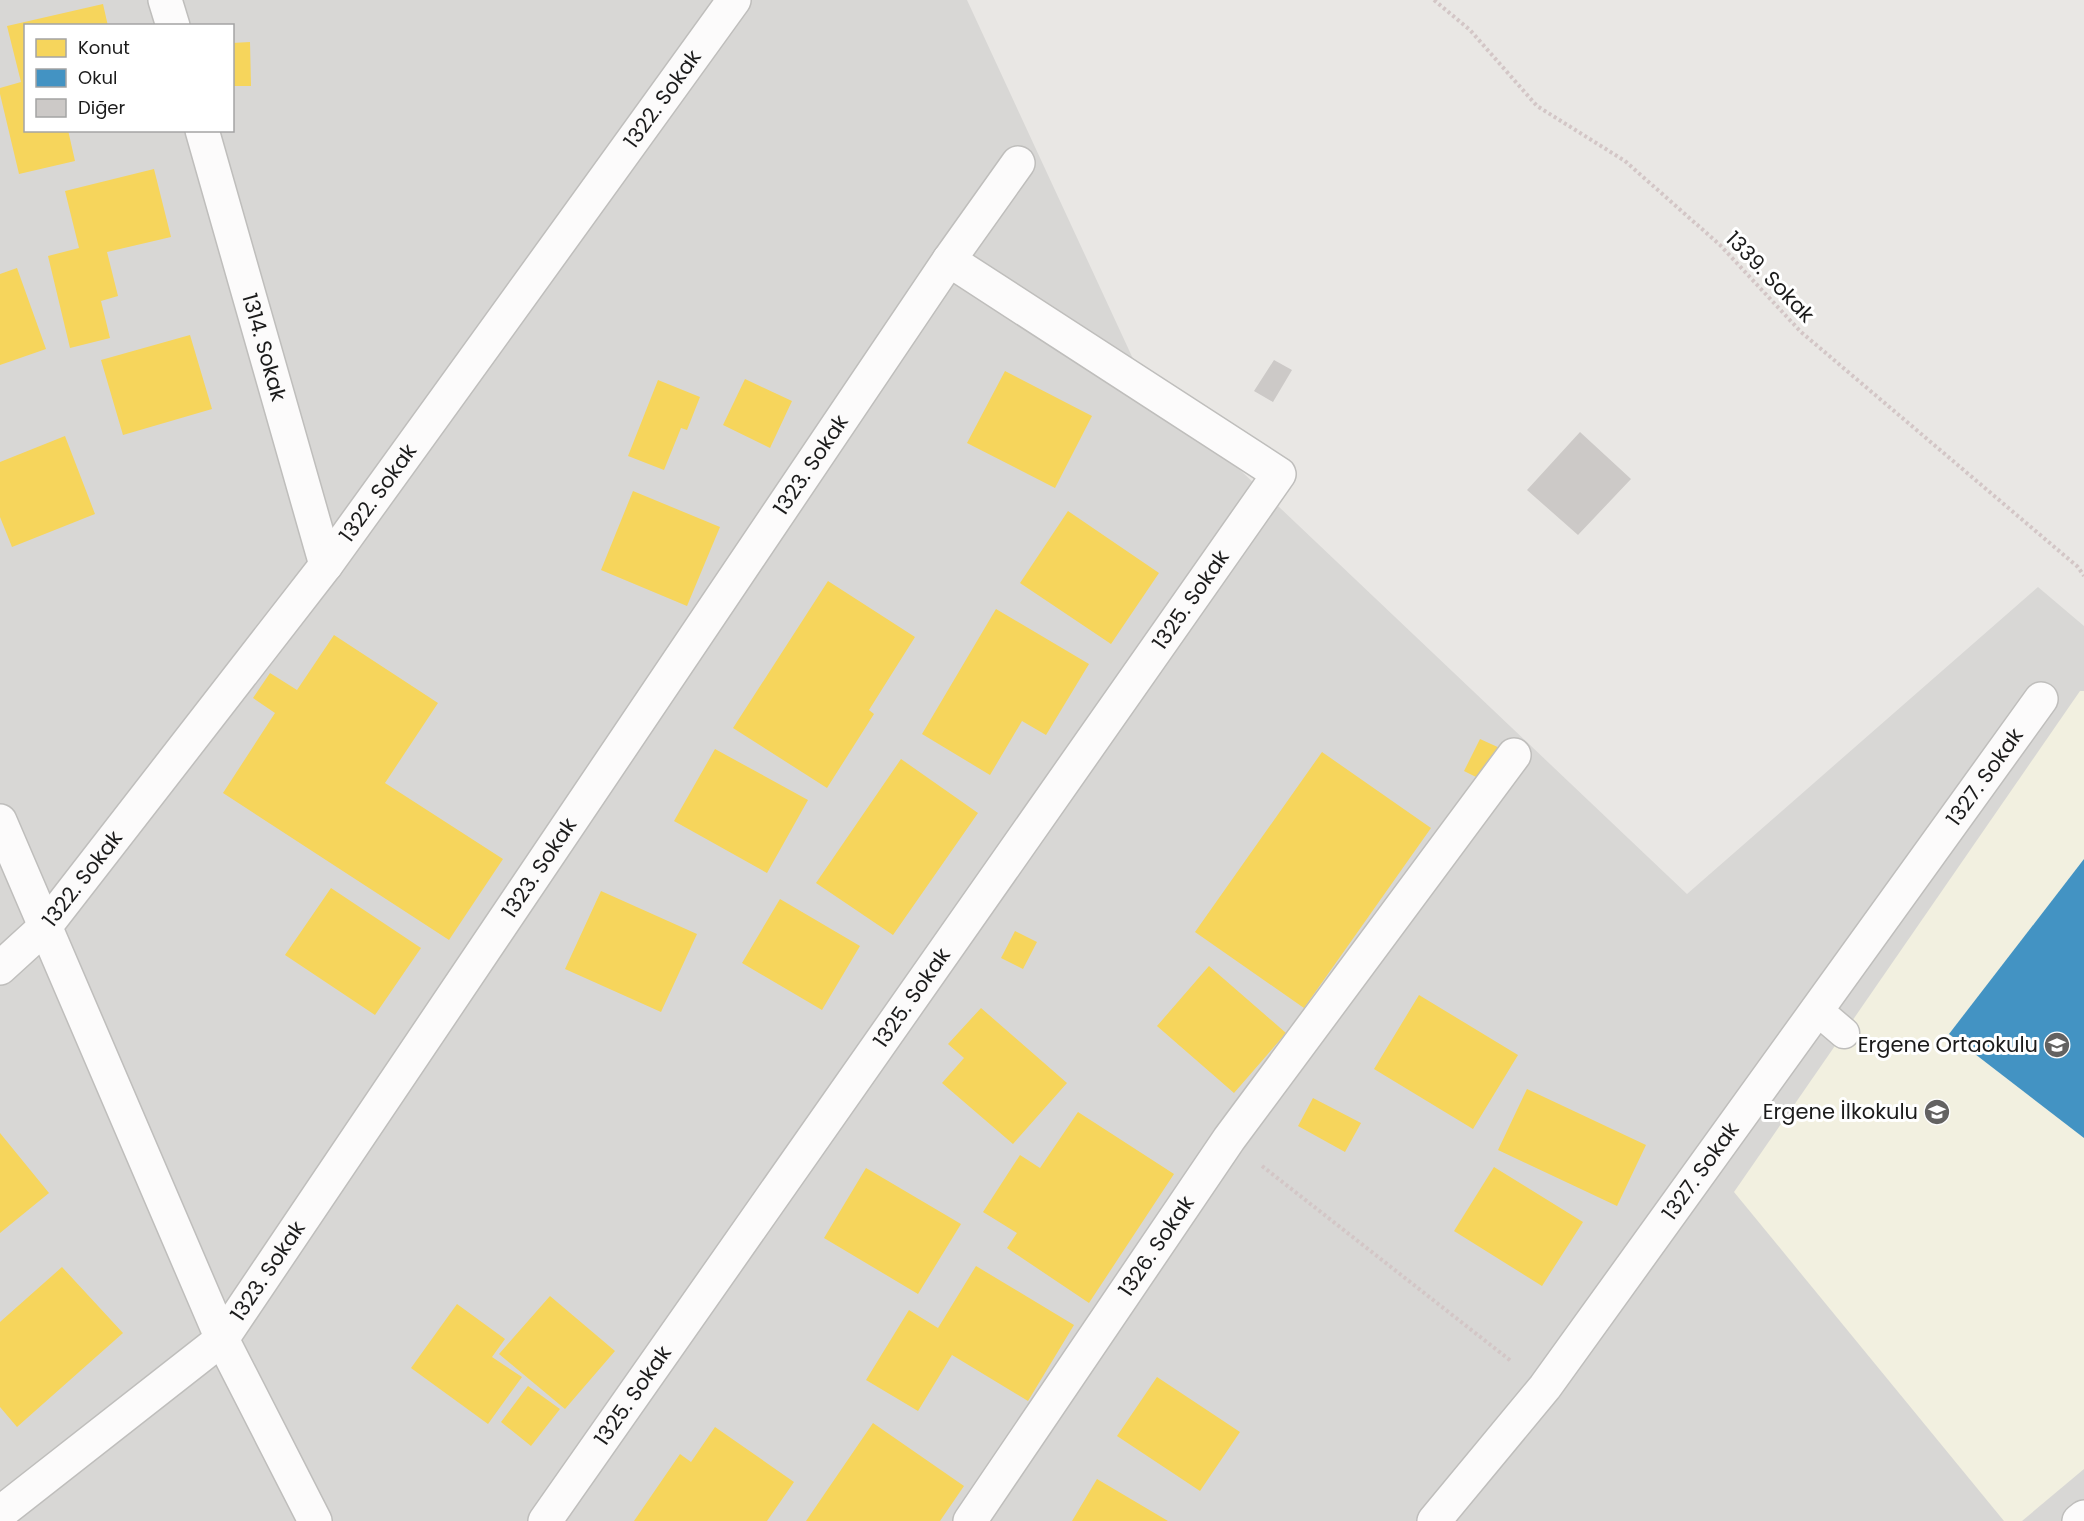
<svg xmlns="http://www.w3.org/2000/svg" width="2084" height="1521" viewBox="0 0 2084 1521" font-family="Poppins,sans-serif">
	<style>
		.residential { fill: #d8d7d5; fill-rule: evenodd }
		.education { fill: #f2f0e0 }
		.homes { fill: #f6d55c }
		.schools { fill: #4393c3 }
		.building { fill: #ccc9c7 }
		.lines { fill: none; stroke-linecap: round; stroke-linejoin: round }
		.lane-casing { stroke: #bfbebc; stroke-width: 33 }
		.street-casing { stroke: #bfbebc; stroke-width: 36 }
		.path { stroke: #d3c6c6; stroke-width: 4; stroke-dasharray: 3 3; stroke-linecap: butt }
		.lane { stroke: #fcfbfb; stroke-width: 30 }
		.street { stroke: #fcfbfb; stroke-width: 33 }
		.labels { text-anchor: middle; stroke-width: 6; stroke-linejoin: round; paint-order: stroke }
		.street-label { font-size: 21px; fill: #1b1b1b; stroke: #fff }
		.poi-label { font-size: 21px; fill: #1b1b1b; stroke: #fff; text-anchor: end }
	</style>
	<rect width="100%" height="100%" fill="#e9e7e4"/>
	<path class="residential" d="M0,0h967l174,376 546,518 351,-307 46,39v895h-2084zM26,26h206v104h-206z"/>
	<path class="education" d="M2080,691h4v778l-62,52h-18l-270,-329z"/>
	<path class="homes" d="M103,4l5,22h-82v104h42l7,31 -56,13 -19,-80v-6l21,-6 -14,-56z
		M250,42l1,44h-19v-43z
		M154,169l17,68 -64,15 11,44 -17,5 9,37 -40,10 -22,-92 31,-8 -14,-57z
		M17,268l29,81 -46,16v-91z
		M190,335l22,74 -89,26 -22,-75z
		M1005,371l87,45 -37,72 -88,-45z
		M745,379l47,22 -22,47 -47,-23z
		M658,380l42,17 -13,33 -6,-2 -17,42 -36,-14z
		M65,436l30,78 -83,33 -12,-30v-55z
		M633,491l87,36 -33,79 -86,-36z
		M1068,511l91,62 -48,71 -91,-61z
		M828,581l87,56 -46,73 5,4 -47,74 -94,-60z
		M996,609l93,55 -43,71 -24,-14 -32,54 -68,-41z
		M334,635l104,68 -53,80 118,76 -54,81 -226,-147 52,-80 -22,-15 17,-25 27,17z
		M1480,739l22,10 -16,33 -22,-11z
		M715,749l93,51 -41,73 -93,-52z
		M1322,752l109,76 -127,180 -109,-76z
		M901,759l77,54 -85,122 -77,-52z
		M331,888l90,60 -46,67 -90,-60z
		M601,891l96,43 -36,78 -96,-43z
		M780,899l80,47 -38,64 -80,-47z
		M1015,931l22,11 -14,27 -22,-11z
		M1209,966l77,67 -52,60 -77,-67z
		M1419,995l99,60 -45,74 -99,-60z
		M981,1008l86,75 -54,61 -71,-61 22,-25 -16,-14z
		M1527,1089l119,56 -29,61 -119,-56z
		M1313,1098l48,25 -16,29 -47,-26z
		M1078,1112l96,62 -85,129 -82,-55 10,-15 -34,-21 37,-57 20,13z
		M0,1133l49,60 -49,40z
		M1494,1167l89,55 -41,64 -88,-55z
		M866,1168l95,56 -43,70 -94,-56z
		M976,1266l98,59 -46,76 -76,-46 -34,56 -52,-31 43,-70 29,18z
		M62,1267l61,66 -106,94 -17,-20v-85z
		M550,1296l65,55 -50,58 -66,-55z
		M457,1304l48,35 -13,18 30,20 -34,47 -77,-56z
		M1157,1377l83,55 -40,59 -83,-55z
		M528,1386l32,23 -29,37 -30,-24z
		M873,1423l91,63 -24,35h-134z
		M715,1427l79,55 -27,39h-133l46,-67 11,8z
		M1097,1479l71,42h-96z"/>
	<path class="schools" d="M2084,859v279l-135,-104z"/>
	<path class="building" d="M1274,360l18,10 -19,32 -19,-11z
		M1580,432l51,47 -53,56 -51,-45z"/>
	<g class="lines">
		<g class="lane-casing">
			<path id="lane" d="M1817,1010l27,23"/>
		</g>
		<g class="street-casing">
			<g id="street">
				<path d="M165,0l8,26"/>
				<path id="s1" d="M202,130l124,435"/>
				<path d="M0,821l222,518 93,182"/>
				<path id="s2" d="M0,968l45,-41 281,-362 408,-565"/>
				<path id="s3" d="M0,1513l222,-174 727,-1079 69,-97"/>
				<path id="s4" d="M545,1521l734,-1047 -330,-214"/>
				<path id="s5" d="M970,1521l259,-382 285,-384"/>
				<path id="s6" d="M1434,1521l111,-134 496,-688"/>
				<path d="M2079,1521l5,-4"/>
			</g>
		</g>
		<path class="path" d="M1434,0l36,30 67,76 88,55 95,84 81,87 277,235 6,9
			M1262,1166l249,195"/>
		<use href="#lane" class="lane"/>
		<use href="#street" class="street"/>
	</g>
	<defs>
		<g id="school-disc" transform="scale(1.35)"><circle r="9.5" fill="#636261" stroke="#fff"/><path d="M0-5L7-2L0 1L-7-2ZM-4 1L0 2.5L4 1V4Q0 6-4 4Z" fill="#fff"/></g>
	</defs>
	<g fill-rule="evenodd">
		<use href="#school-disc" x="2057" y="1045"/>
		<use href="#school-disc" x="1937" y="1112"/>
	</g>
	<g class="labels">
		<g class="street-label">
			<text dy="7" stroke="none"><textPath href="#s2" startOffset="1094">1322. Sokak</textPath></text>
			<text transform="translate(1770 277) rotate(46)" y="7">1339. Sokak</text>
			<text dy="7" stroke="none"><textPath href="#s1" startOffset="226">1314. Sokak</textPath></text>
			<text dy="7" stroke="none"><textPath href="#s3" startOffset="1336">1323. Sokak</textPath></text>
			<text dy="7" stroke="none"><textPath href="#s2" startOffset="608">1322. Sokak</textPath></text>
			<text dy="7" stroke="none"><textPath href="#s4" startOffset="1125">1325. Sokak</textPath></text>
			<text dy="7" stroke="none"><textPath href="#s6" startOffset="926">1327. Sokak</textPath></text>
			<text dy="7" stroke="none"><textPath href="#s3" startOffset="850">1323. Sokak</textPath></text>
			<text dy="7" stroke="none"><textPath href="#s2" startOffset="122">1322. Sokak</textPath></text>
			<text dy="7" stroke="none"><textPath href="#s4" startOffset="639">1325. Sokak</textPath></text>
			<text dy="7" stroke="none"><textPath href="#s6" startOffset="440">1327. Sokak</textPath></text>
			<text dy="7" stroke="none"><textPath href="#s5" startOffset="332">1326. Sokak</textPath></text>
			<text dy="7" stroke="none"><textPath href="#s3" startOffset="364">1323. Sokak</textPath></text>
			<text dy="7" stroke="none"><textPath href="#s4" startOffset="153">1325. Sokak</textPath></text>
		</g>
		<g class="poi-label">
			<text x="2038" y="1052">Ergene Ortaokulu</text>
			<text x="1918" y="1119">Ergene İlkokulu</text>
		</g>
	</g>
	<rect x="24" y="24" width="210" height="108" fill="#ffffff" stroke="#a4a4a4" stroke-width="1.5"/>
	<rect x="36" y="39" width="30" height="18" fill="#f6d55c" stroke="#a4a4a4" stroke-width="1.5"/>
	<text x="78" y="54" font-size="18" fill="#1b1b1b">Konut</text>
	<rect x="36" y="69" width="30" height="18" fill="#4393c3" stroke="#a4a4a4" stroke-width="1.5"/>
	<text x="78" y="84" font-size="18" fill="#1b1b1b">Okul</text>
	<rect x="36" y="99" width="30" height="18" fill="#ccc9c7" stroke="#a4a4a4" stroke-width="1.5"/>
	<text x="78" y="114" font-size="18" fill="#1b1b1b">Diğer</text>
</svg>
